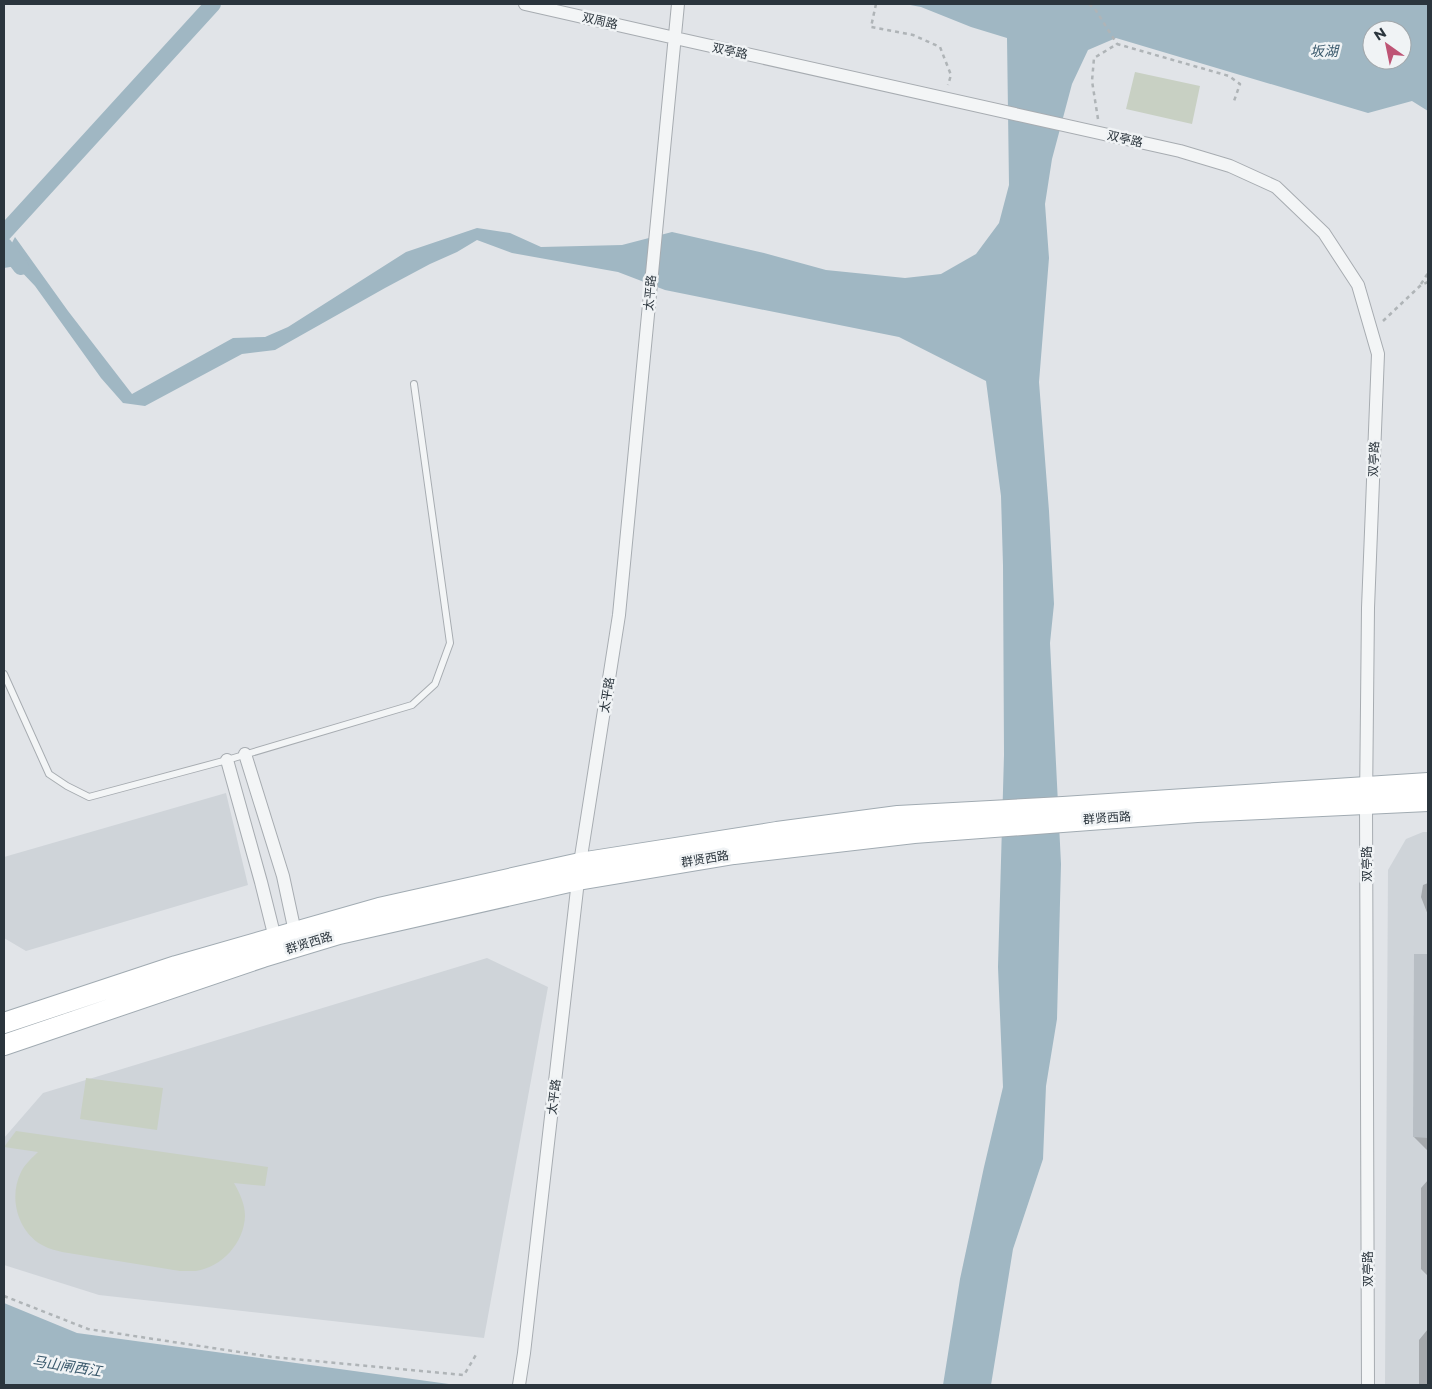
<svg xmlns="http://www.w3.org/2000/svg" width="1432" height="1389" viewBox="0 0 1432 1389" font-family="Montserrat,'Noto Sans SC',sans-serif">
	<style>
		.built { fill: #cfd4d9 }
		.green { fill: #c8d0c3 }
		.water { fill: #a0b7c3; fill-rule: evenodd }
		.shadow { fill: #0003 }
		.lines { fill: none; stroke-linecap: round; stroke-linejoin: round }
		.canal { stroke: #a0b7c3; stroke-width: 16 }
		.building { fill: #b8bec4 }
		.service-casing { stroke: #a7acb1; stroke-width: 8 }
		.minor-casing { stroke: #a7acb1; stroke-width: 14 }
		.primary-casing { stroke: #a1abb2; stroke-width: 22 }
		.path { stroke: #afb4b7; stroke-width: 2.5; stroke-dasharray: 4 4; stroke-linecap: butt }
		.service { stroke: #f3f5f6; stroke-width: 6 }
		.minor { stroke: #f3f5f6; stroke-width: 12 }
		.primary { stroke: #fff; stroke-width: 20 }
		.labels { text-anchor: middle; stroke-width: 5; stroke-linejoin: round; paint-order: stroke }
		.street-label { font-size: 12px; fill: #2b353d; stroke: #f0f3f5 }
		.water-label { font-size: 14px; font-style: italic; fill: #3a596c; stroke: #f0f3f5 }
	</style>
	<rect width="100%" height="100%" fill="#e1e4e8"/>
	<path class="built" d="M226,793l22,92 -222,66 -22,-13v-81z
		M1423,832h5v553h-43l3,-515 18,-31z
		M487,958l61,29 -64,351 -385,-43 -95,-30v-127l39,-45z"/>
	<path class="green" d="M1135,72l65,14 -8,38 -66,-15z
		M86,1078l77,10 -6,42 -77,-11z
		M16,1131l252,36 -3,19 -31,-3c6,11 11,21 11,33 -1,27 -23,51 -49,55 -5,0 -11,0 -16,0l-118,-19c-6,-2 -13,-3 -18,-6 -26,-13 -36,-48 -23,-74 4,-8 11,-14 17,-20l-34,-5z"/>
	<path class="water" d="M905,4h523v107l-16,-10 -44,12 -252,-75 -28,12 -16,34 -20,75 -7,45 4,54 -10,124 10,129 5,93 -4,39 11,221 -4,155 -11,67 -3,73 -30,90 -22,136h-48l17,-106 24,-112 19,-80 -5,-120 6,-212 -1,-190 -2,-69 -15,-115 -87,-44 -234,-47 -47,-18 -106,-19 -35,-13 -20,12 -27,12 -45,24 -110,62 -33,4 -97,52 -22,-3 -22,-25 -66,-92 -19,-20 -12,2v-10l11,-21 53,74 64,83 101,-56 32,-1 23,-10 118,-75 71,-24 33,5 31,14 81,-2 50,-13 92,21 62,17 79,8 36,-4 35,-20 23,-31 10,-38 -2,-147 -36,-11 -50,-20zM1372,30h30v30h-30z
		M4,1303l73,30 379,52h-452z"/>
	<path class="shadow" d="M1428,883v32l-7,-18 2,-12z
		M1415,955h13v196l-14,-14z
		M1428,1180v96l-7,-7v-81z
		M1428,1329v56h-9v-45z"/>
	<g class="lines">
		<path class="canal" d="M4,233l209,-229
			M4,245l17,22"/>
	</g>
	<path class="building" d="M1414,954h14v184l-15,-1z"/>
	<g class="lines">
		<g class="service-casing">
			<path id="service" d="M4,674l45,100 18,12 22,11 138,-37 185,-55 23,-21 15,-41 -36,-259"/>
		</g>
		<g class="minor-casing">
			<path id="minor" d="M525,4l150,34 505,113 50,15 46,21 48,46 34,52 20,69 -10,254 -2,196 2,581
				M245,754l38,122 12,56
				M227,760l34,122 14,56
				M519,1385l5,-32 56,-490 39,-248 59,-611"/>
		</g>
		<g class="primary-casing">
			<path id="primary" d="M4,1023l172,-57 203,-58 201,-45 197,-31 121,-16 165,-9 365,-24
				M4,1045l259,-88 76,-23 239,-54 156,-26 180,-21 283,-21 231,-11"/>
		</g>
		<path class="path" d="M876,4l-5,23 42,8 27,12 11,28 -3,10
			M1089,4l6,5 22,35
			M1098,119l-6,-38 2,-23 23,-14 112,32 11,8 -7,20
			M1421,284l7,-11
			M1383,321l38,-36 7,-3
			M4,1296l84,33 184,28 192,18 13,-22"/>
		<use href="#service" class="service"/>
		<use href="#minor" class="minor"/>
		<use href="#primary" class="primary"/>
	</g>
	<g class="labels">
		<g class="street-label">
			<text transform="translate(600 21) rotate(13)" y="4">双周路</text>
			<text transform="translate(730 51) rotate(12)" y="4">双亭路</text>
			<text transform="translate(1125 139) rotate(13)" y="4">双亭路</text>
			<text transform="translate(650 293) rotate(-85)" y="4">太平路</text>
			<text transform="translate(1374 459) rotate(-88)" y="4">双亭路</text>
			<text transform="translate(607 695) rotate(-81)" y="4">太平路</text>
			<text transform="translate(1107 818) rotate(-4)" y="4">群贤西路</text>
			<text transform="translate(705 859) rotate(-9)" y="4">群贤西路</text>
			<text transform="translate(1367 864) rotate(-90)" y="4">双亭路</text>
			<text transform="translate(309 943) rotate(-17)" y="4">群贤西路</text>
			<text transform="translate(554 1097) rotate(-83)" y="4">太平路</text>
			<text transform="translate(1368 1269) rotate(-90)" y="4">双亭路</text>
		</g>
		<g class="water-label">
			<text x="1324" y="56">坂湖</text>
			<text transform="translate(67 1366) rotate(9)" y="5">马山闸西江</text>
		</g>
	</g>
	<rect width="1432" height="1389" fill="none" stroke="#2b353d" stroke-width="10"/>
	<g transform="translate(1387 45) rotate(327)"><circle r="24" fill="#f0f3f5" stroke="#a1a7ab"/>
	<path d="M0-4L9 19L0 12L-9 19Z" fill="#be5475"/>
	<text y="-8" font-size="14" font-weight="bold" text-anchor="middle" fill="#2b353d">N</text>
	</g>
</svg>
